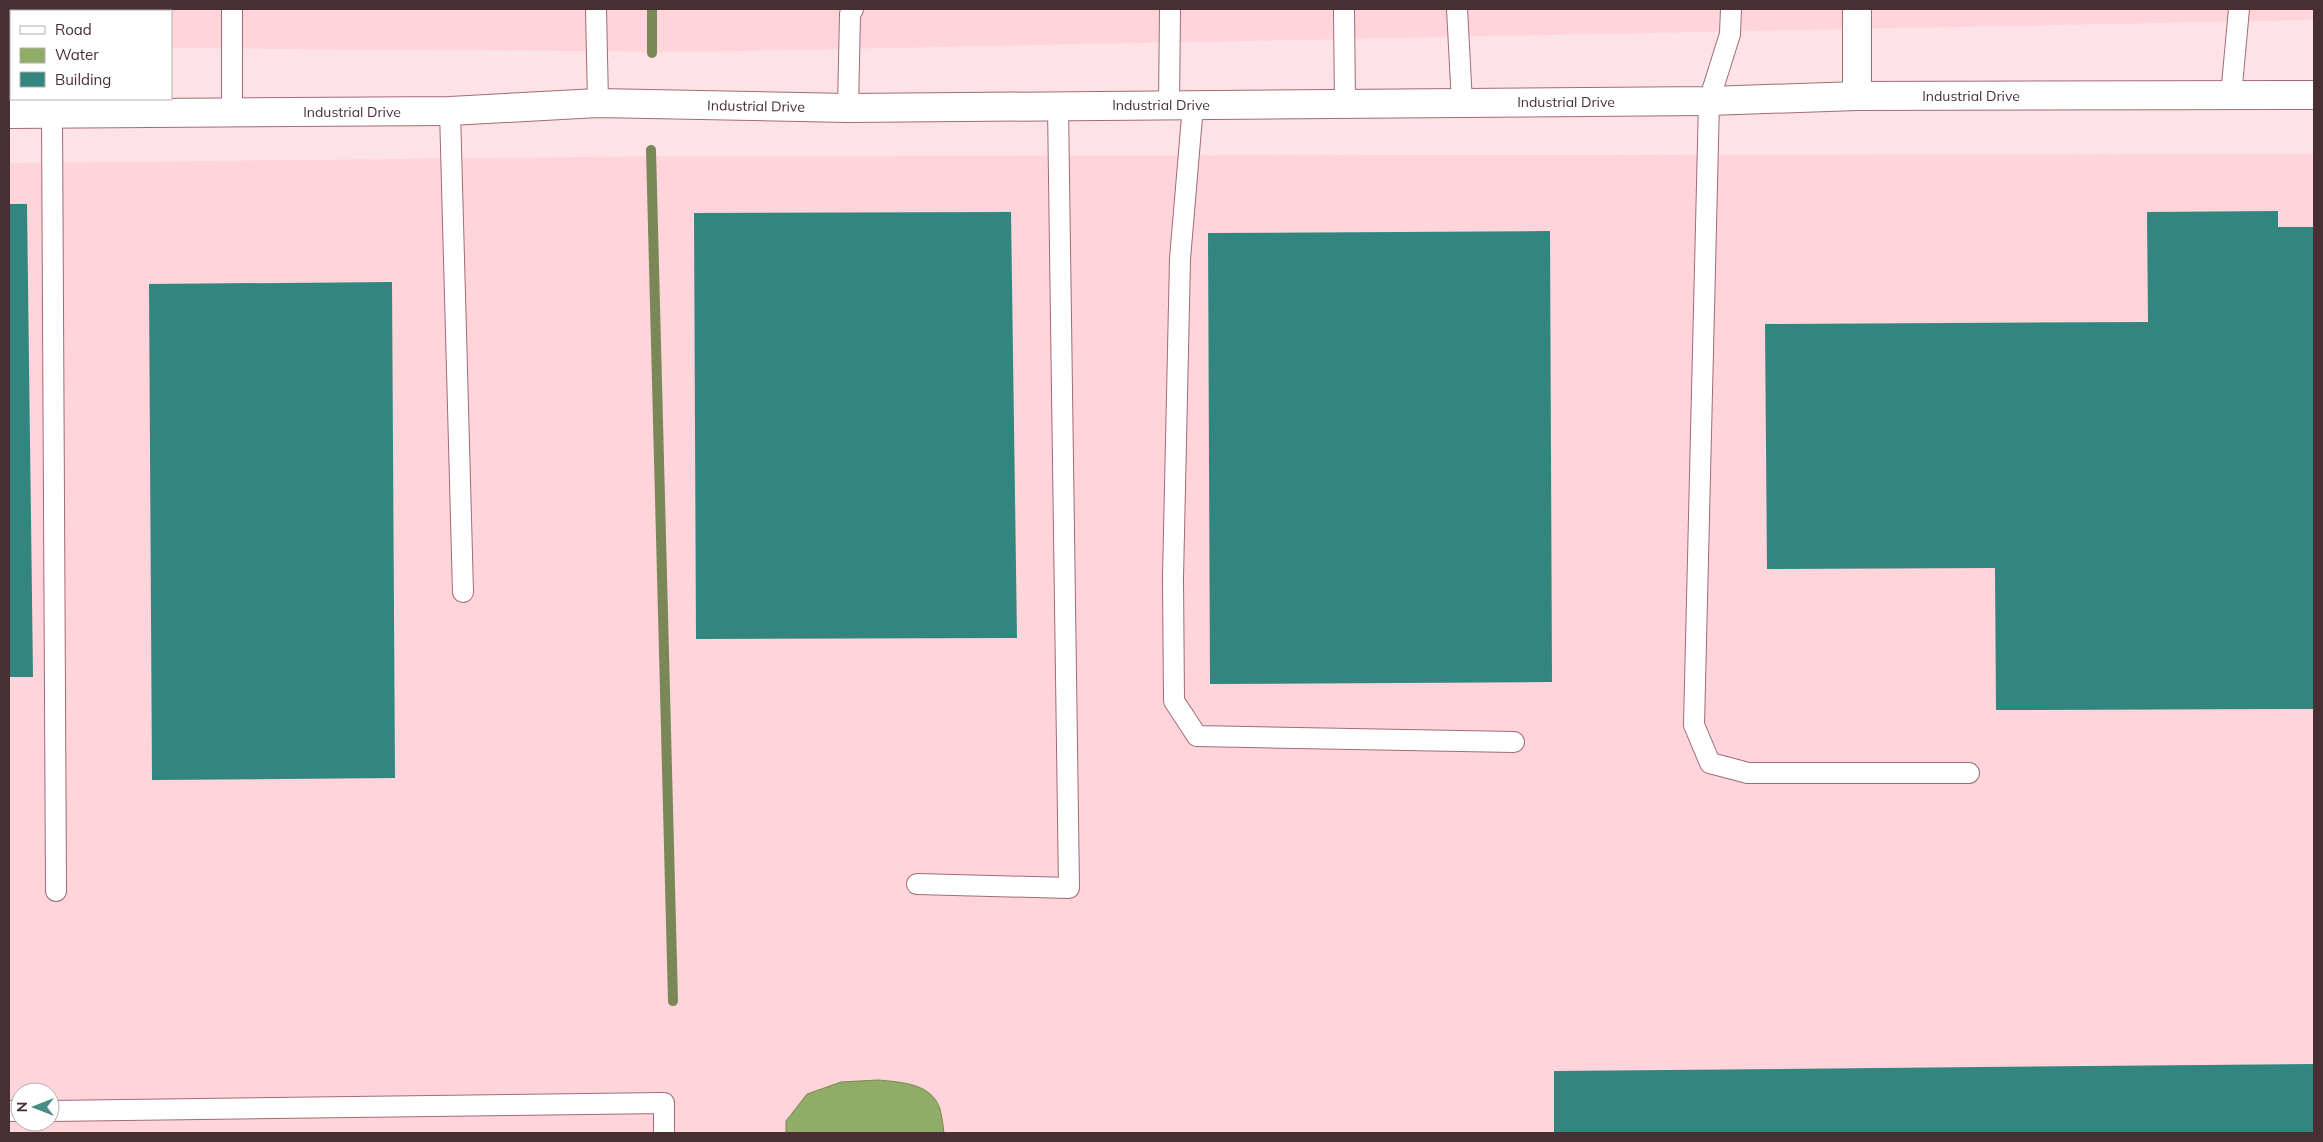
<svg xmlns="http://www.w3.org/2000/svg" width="2323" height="1142" viewBox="0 0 2323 1142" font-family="Mulish,sans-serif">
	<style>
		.built { fill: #ffd4db; fill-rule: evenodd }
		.water { fill: #90ad67; stroke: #7a8757 }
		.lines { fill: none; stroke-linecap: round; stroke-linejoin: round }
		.stream { stroke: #7a8757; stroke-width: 10 }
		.building { fill: #32867f }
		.service-casing { stroke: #a26b75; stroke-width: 22 }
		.minor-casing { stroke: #a26b75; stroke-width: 30 }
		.tertiary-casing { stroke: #a26b75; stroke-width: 30 }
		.service { stroke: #fff; stroke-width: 20 }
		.minor { stroke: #fff; stroke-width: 28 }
		.tertiary { stroke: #fff; stroke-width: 28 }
		.labels { text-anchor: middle; stroke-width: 5; stroke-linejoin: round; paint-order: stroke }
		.street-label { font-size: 14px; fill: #472f33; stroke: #fff }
	</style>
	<rect width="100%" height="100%" fill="#fde3e7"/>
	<path class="built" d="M9,9h2305v11l-1627,32 -516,-4v-37h-160v35h-2z
		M2314,154v979h-2305v-970l671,-7zM20,1092h30v30h-30z"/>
	<path class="water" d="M878,1080c22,2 54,3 62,29 2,8 3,16 4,24h-158v-12l21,-27 34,-12z"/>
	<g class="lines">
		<path class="stream" d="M652,9v44
			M651,150l22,851"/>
	</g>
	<path class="building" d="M9,204h18l6,473h-24z
		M2278,211v16h36v482l-318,1 -1,-142 -228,1 -2,-245 383,-2 -1,-110z
		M1011,212l6,426 -321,1 -2,-426z
		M1550,231l2,451 -342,2 -2,-451z
		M392,282l3,496 -243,2 -3,-496z
		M2314,1064v69h-760v-62z"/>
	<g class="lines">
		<g class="service-casing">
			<path id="service" d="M232,9v104
				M596,9l2,94
				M1344,9l1,95
				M1457,9l5,94
				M1731,9l-1,25 -21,67 -15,624 16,38 38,10h221
				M2231,96l8,-87
				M1169,105l1,-96
				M1193,105l-13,154 -7,319 1,123 23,35 317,6
				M848,108l2,-94 3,-5
				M450,111l13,481
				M52,114l4,777
				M917,884l152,4 -11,-782
				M9,1111h11
				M50,1111l614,-8v30"/>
		</g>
		<g class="minor-casing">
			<path id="minor" d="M1857,9v87"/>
		</g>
		<g class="tertiary-casing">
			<path id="tertiary" d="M9,114l441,-3 148,-8 250,5 861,-7 148,-5 457,-1"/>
		</g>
		<use href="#service" class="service"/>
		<use href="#minor" class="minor"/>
		<use href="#tertiary" class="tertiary"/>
	</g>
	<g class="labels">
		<g class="street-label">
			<text x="1971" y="101">Industrial Drive</text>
			<text x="1566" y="107">Industrial Drive</text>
			<text x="1161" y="110">Industrial Drive</text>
			<text transform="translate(756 106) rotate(1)" y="5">Industrial Drive</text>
			<text x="352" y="117">Industrial Drive</text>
		</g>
	</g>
	<rect width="2323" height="1142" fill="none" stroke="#472f33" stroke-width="20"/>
	<rect x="10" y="10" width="162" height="90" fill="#ffffff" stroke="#b5acad"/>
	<rect x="20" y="26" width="25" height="8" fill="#ffffff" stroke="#b5acad"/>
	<text x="55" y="35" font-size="15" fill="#472f33">Road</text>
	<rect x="20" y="48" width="25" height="15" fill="#90ad67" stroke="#b5acad"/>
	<text x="55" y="60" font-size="15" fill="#472f33">Water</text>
	<rect x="20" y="72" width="25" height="15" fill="#32867f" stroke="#b5acad"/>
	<text x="55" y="85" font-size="15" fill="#472f33">Building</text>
	<g transform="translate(35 1107) rotate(270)"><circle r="24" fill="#ffffff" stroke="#b5acad"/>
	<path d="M0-4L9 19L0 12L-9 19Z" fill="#478d87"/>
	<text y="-8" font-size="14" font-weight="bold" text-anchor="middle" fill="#472f33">N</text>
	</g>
</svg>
